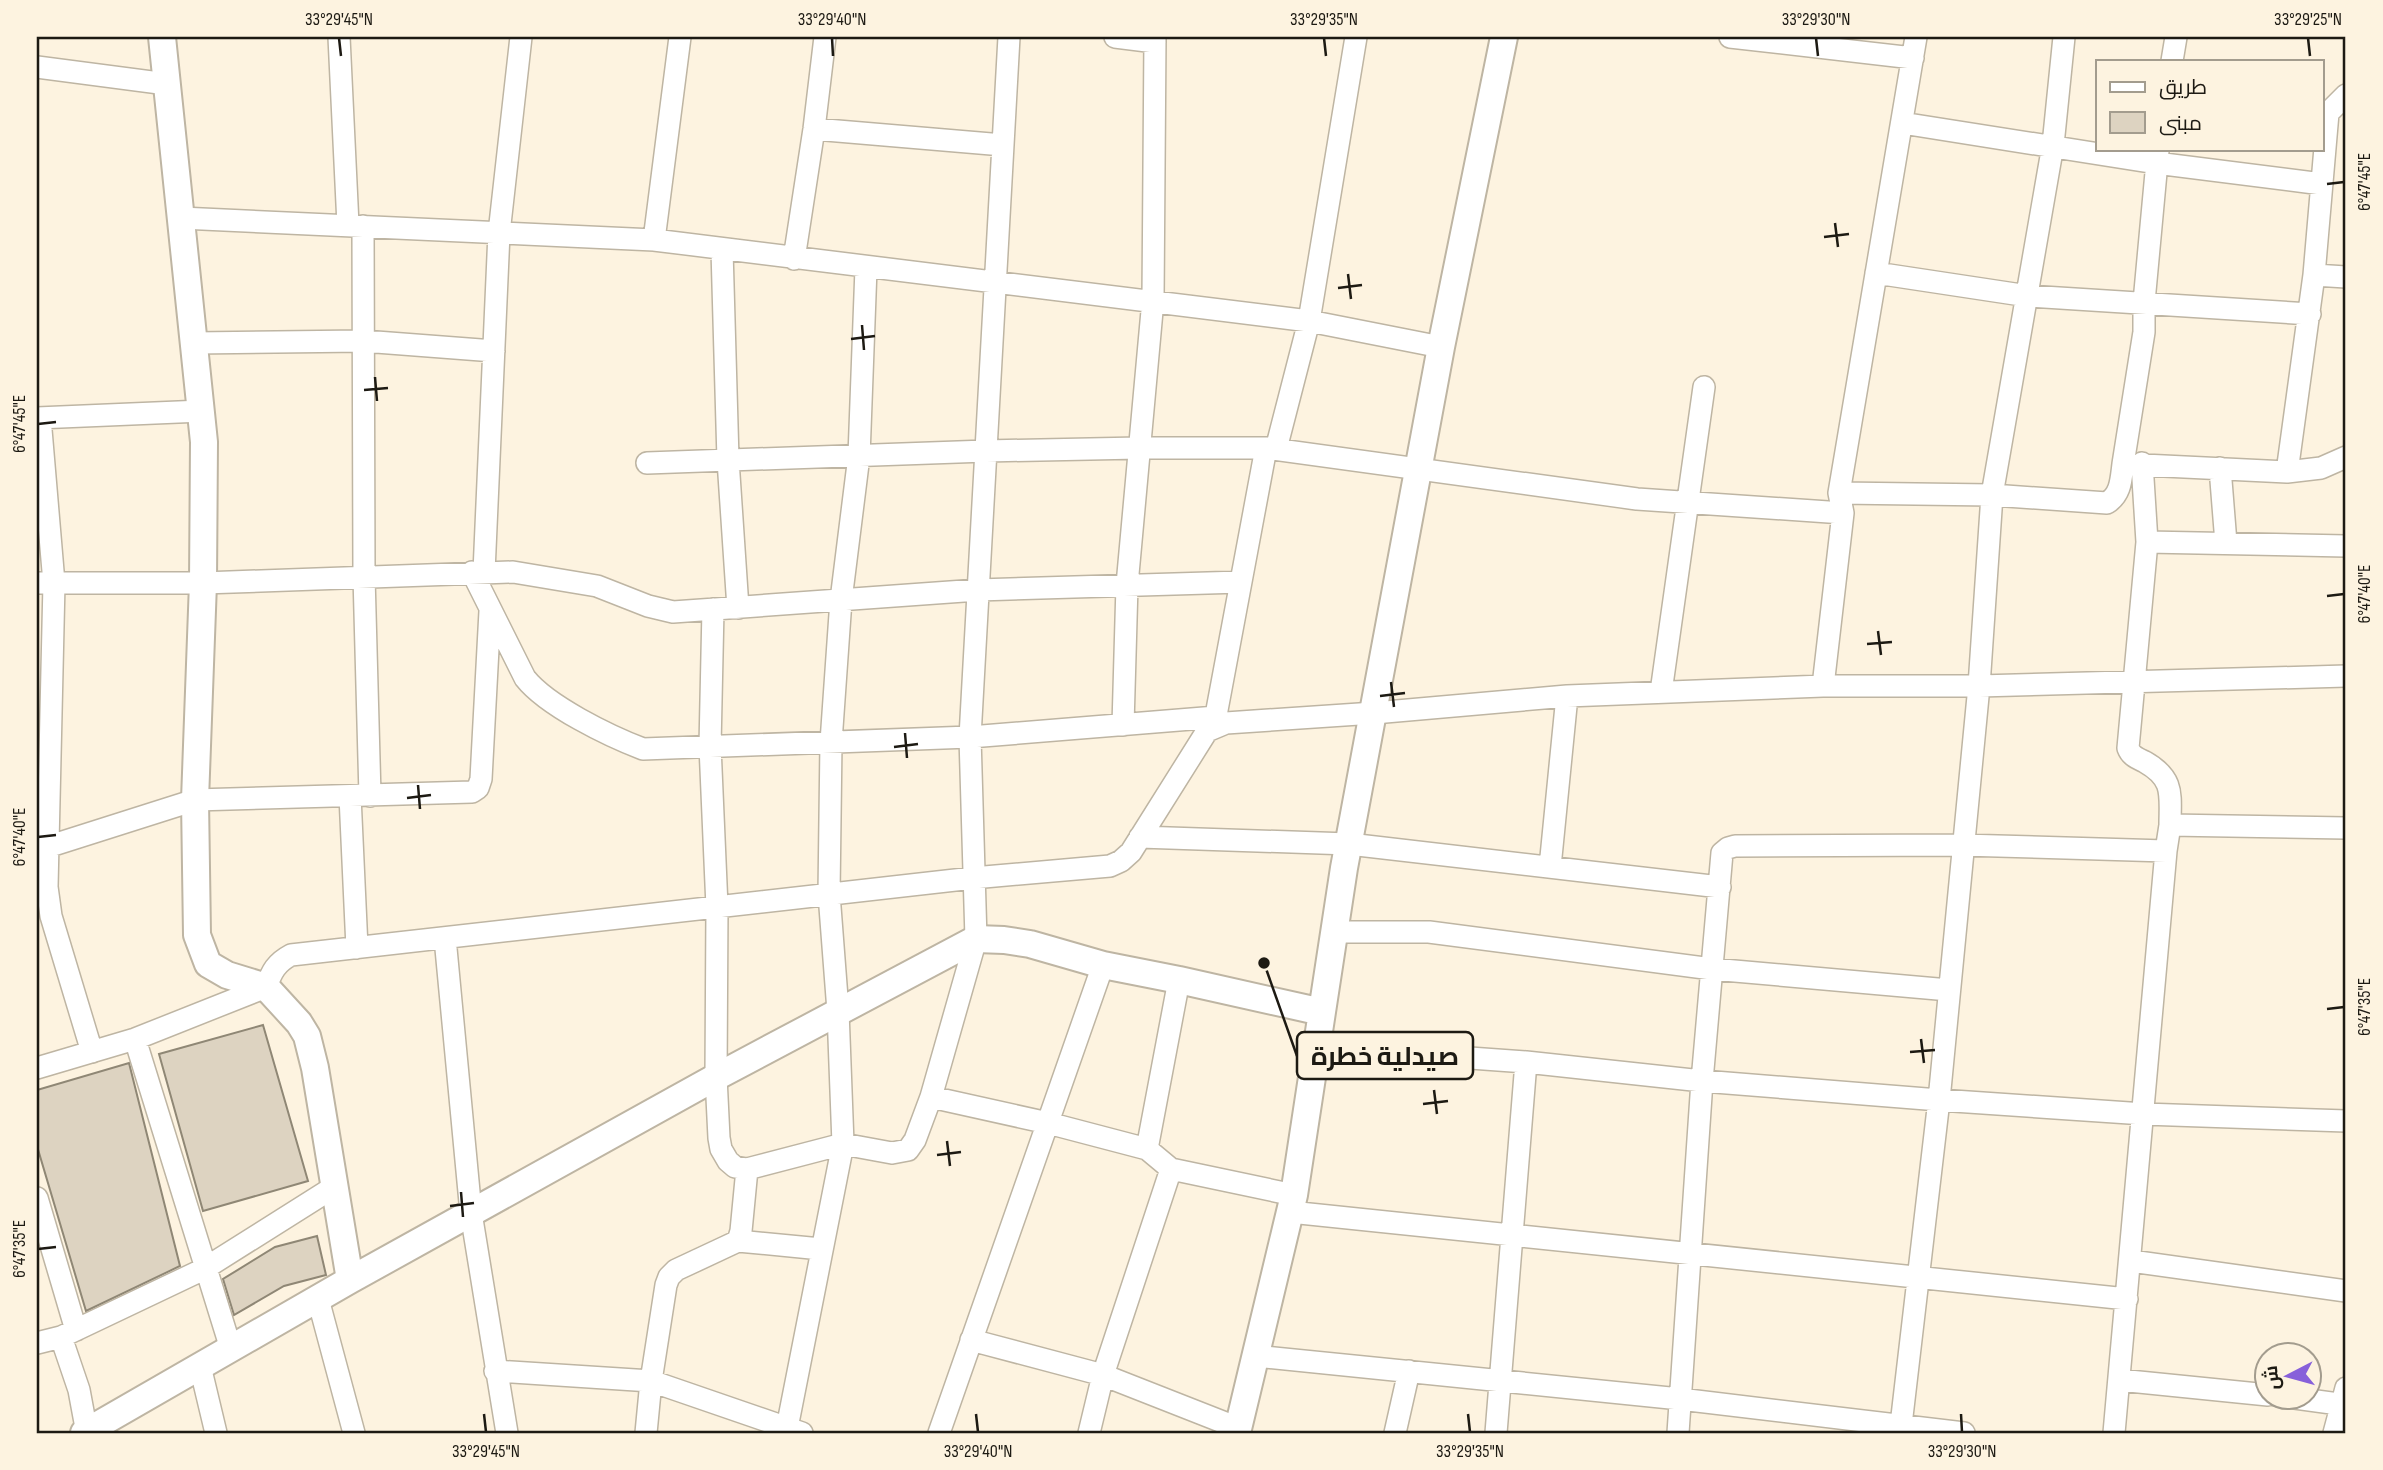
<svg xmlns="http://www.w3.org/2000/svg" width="2383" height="1470" viewBox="0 0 2383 1470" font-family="'Sofia Sans Condensed',Cairo,sans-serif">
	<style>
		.building { fill: #ddd3c1; stroke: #8f8775; stroke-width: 2 }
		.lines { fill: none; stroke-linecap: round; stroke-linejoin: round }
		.minor-casing { stroke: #beb5a3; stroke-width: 24 }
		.tertiary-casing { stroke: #beb5a3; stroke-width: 30 }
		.minor { stroke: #fff; stroke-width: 21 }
		.tertiary { stroke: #fff; stroke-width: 26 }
		.ticks { fill: none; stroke: #1d1a13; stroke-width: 2.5 }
		.leader { fill: none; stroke: #1d1a13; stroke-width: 2.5 }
		.callout-dot { fill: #1d1a13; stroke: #fdf3e0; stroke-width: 2.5 }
		.callout { fill: #fdf3e0; stroke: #1d1a13; stroke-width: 2.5 }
		.callout-label { font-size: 26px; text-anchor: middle; font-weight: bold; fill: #1d1a13 }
		.neatline { fill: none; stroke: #1d1a13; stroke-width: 2.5 }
		.ticks-label { font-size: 18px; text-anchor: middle; fill: #1d1a13 }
	</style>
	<rect width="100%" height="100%" fill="#fdf3e0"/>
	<path class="building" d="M263,1025l45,156 -105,30 -44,-157z
		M129,1063l51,203 -94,45 -49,-165v-56z
		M317,1236l9,39 -42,11 -50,29 -11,-36 52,-32z"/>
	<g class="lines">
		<g class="minor-casing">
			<path id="minor" d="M339,37l9,188
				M1115,37l40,5
				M1730,37l183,21
				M1916,37l-77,456 4,20 -20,173h156l367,-10
				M2172,61l4,-24
				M37,67l130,17
				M1902,123l254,40 166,21
				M814,129l189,16
				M181,218l473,22 655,81 132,26
				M363,226l1,350 6,220
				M654,240l26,-203
				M722,250l6,210 10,148
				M794,259l20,-130 11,-92
				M1876,273l152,23 282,18
				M2314,275l32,2
				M194,343l169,-2 131,10
				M37,418l165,-7
				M40,418l14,165 -7,304 4,29 41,136
				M1276,449l33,-128 47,-284
				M647,463l339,-12 153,-3h127l371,51 206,14
				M2142,463l5,79 199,4
				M2123,464l21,-132v-30l14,-151
				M2220,468l6,75
				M2287,472l27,-197 14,-162 18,-18
				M1839,493l153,2 115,8c14,-9 14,-23 16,-39l164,8 34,-4 25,-11
				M2147,542l-19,206c3,8 9,10 17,14 30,17 25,33 25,63
				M472,572l53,106c22,28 84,58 118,71l327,-12 246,-20
				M484,572l15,-339 22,-196
				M37,583h166l310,-11 84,14 51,20 25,6 305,-22 263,-8
				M713,609l-3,137 7,161 -1,170 3,61 2,11 7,12 7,6 12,2 96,-25 49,9 16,-3 7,-10 16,-43 45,-158 -6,-202 39,-700
				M1661,692l43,-305
				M1123,725l4,-140 26,-285 2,-263
				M1214,726l52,-278
				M350,796l7,152
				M1140,837l209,7 371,43
				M47,847l148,-47 277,-8 6,-4 3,-9 9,-168
				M1550,867l17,-171
				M1335,932h94l283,37 237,21
				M445,938l26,275 36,220
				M135,1039l96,310
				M1317,1047l209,15 176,19 237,19 205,14 202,7
				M37,1068l98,-29 131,-52c6,-16 10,-24 25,-32l682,-77 137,-12 11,-5 10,-9 76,-121 19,-8 148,-10 193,-17 256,-10
				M931,1097l117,26 99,26 24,20
				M1147,1149l32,-169
				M37,1198l39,132
				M1290,1212l837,87
				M738,1241l83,8
				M2131,1261l215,30
				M318,1299l36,134
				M61,1337l143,-68 130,-82
				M971,1340l132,35 135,53
				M37,1343l24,-6 18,53 8,43
				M1255,1356l425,43 284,34
				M200,1366l16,67
				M495,1371l156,10 151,52
				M2119,1380l149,15
				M2279,1396l67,9
				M1901,1425l38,-325 40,-414 13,-191 61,-350 11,-108
				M646,1433l5,-52 15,-96 3,-8 7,-7 62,-29 3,-10 6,-62
				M786,1433l57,-289 -5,-133 -9,-117 2,-152 10,-142 18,-144 7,-188
				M939,1433l164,-468
				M1089,1433l14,-58 68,-206 123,26
				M1395,1433l14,-62
				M1496,1433l30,-371
				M1678,1433l24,-352 20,-228 6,-5 7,-2 227,-1 204,6 4,-26 176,3
				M2114,1433l52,-582
				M2334,1433l12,-45"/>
		</g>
		<g class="tertiary-casing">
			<path id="tertiary" d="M162,37l42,405 -1,141 -8,217 2,135 11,29 19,11 39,12 33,36 8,13 8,32 35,212
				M84,1433l266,-153 366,-203 260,-138 28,1 26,4 73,21 76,15 143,32
				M1237,1433l57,-238 50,-327 97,-521 63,-310"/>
		</g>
		<use href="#minor" class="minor"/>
		<use href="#tertiary" class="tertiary"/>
	</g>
	<path class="ticks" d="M339,38l2,18M832,38l1,18M1324,38l2,18M1816,38l2,18M2308,38l2,18M2327,184l17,-2M1835,223l3,24M1824,237l25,-3M1348,274l3,25M1338,288l24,-3M862,325l2,25M851,339l24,-3M375,377l2,24M364,390l24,-2M38,424l18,-2M2327,596l17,-2M1878,631l3,24M1867,644l25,-2M1391,682l3,25M1380,696l25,-3M905,733l2,25M894,747l24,-3M418,785l2,24M407,798l24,-3M38,837l18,-2M2327,1009l17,-2M1921,1039l3,24M1910,1052l25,-2M1434,1090l3,24M1423,1104l25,-3M947,1141l3,25M937,1155l24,-3M461,1192l2,25M450,1206l24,-3M38,1249l18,-2M484,1414l2,18M976,1414l2,18M1468,1414l2,18M1961,1414l1,18"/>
	<path class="leader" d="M1264 963L1297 1056"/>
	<circle class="callout-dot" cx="1264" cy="963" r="7"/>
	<rect class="callout" x="1297" y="1032" width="176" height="47" rx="7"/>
	<g class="callout-label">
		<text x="1385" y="1065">صيدلية خطرة</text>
	</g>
	<rect width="2383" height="1470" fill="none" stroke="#fdf3e0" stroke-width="77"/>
	<rect x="2096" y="60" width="228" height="91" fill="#fdf3e0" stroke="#a39c8e" stroke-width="2"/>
	<rect x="2110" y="82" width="35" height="10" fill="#ffffff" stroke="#a39c8e" stroke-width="2"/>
	<text x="2159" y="94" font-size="21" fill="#1d1a13">طريق</text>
	<rect x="2110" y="112" width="35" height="21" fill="#ddd3c1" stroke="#a39c8e" stroke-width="2"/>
	<text x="2159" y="130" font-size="21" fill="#1d1a13">مبنى</text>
	<g transform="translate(2288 1376) rotate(264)"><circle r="33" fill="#fdf3e0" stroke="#a39c8e" stroke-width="2"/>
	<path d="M0-5L12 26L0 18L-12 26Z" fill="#8760da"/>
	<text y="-10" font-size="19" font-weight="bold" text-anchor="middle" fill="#1d1a13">ش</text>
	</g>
	<rect x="38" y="38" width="2306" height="1394" class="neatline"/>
	<g class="ticks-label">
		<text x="339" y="25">33°29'45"N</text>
		<text x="832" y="25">33°29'40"N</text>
		<text x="1324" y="25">33°29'35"N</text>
		<text x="1816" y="25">33°29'30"N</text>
		<text x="2308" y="25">33°29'25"N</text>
		<text transform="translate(2364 182) rotate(-90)" y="6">6°47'45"E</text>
		<text transform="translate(19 424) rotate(-90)" y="6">6°47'45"E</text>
		<text transform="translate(2364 594) rotate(-90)" y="6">6°47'40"E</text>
		<text transform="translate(19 837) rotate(-90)" y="6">6°47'40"E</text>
		<text transform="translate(2364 1007) rotate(-90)" y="6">6°47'35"E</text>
		<text transform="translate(19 1249) rotate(-90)" y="6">6°47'35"E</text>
		<text x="486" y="1457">33°29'45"N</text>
		<text x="978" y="1457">33°29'40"N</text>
		<text x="1470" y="1457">33°29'35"N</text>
		<text x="1962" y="1457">33°29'30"N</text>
	</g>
</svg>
